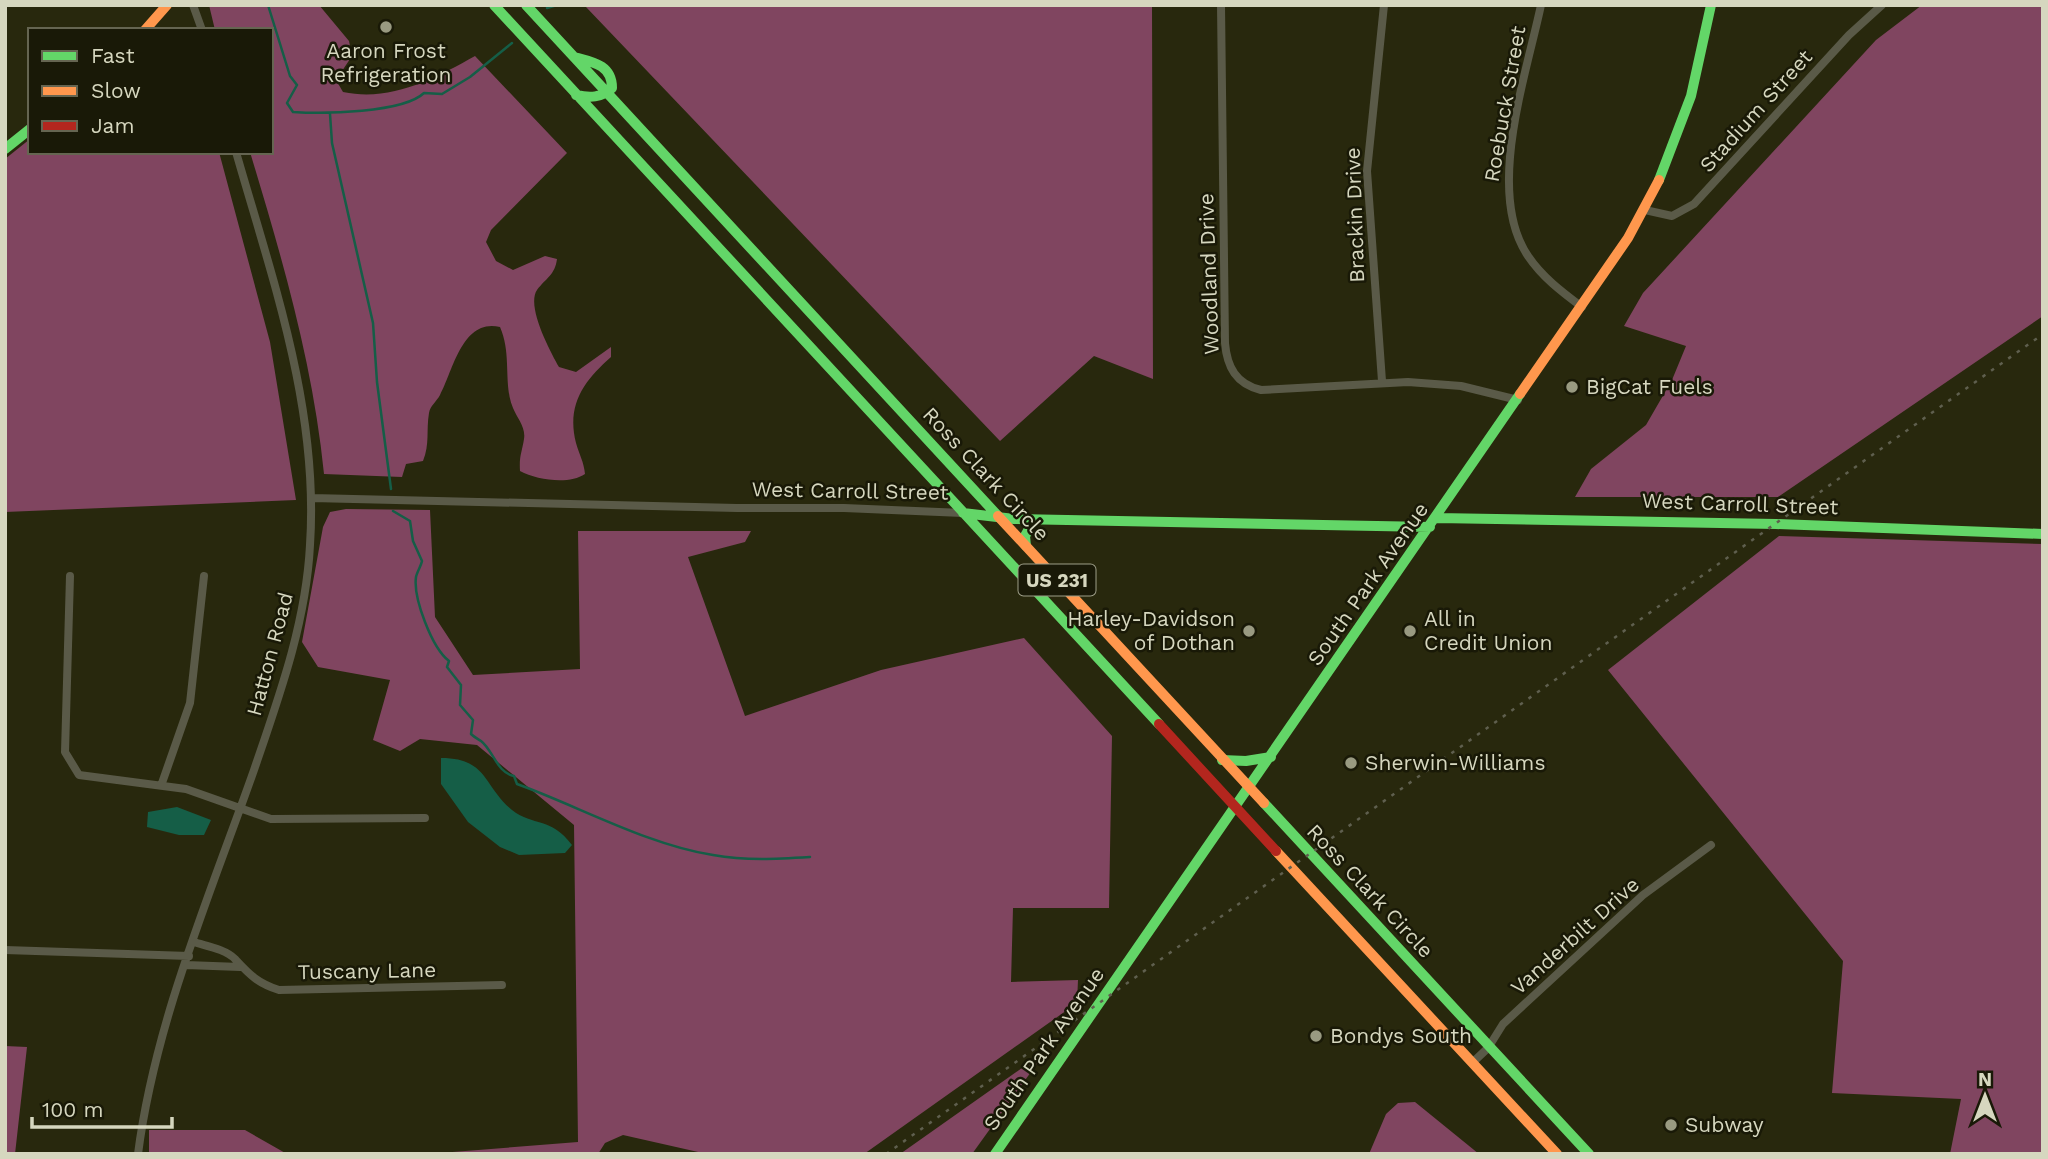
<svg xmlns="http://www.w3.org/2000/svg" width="2048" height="1159" viewBox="0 0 2048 1159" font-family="'Work Sans',sans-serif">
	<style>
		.forest { fill: #804560 }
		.water { fill: #155e47 }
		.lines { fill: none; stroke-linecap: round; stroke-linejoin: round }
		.stream { stroke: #155e47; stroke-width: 2.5 }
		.street { stroke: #5a5a48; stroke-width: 8 }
		.fast { stroke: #63d668; stroke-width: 10 }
		.slow { stroke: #ff974d; stroke-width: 10 }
		.jam { stroke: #b3261e; stroke-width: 10 }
		.rail { stroke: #5f5f4e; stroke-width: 2.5; stroke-dasharray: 3.5 7; stroke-linecap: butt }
		.poi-dot { fill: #999a81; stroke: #191907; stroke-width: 2.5 }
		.labels { text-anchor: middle; stroke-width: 5; stroke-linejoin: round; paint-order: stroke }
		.shield { fill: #191907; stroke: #9d9e88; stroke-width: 2 }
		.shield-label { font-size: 19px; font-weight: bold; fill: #d6d7bf }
		.poi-label { font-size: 21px; fill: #d6d7bf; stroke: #191907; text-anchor: start }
		.street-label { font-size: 21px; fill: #d6d7bf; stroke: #191907 }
	</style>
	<rect width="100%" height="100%" fill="#28280d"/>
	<path class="forest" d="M209,5h110l30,36 3,15 -16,24 7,12c48,10 91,-13 132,-36l92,97 -76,77 -5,12 10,19 17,9 32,-14 12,3c-2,16 -11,19 -20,31 -11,16 13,61 22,77l17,5 35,-25v10c-26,23 -45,47 -35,86 3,11 8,19 9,31 -16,11 -48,6 -65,-3 -1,-15 2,-19 4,-32 2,-12 -7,-21 -11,-31 -10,-24 -1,-54 -13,-81 -38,-9 -47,44 -60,68 -3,6 -10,11 -11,18 -3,18 1,31 -6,48l-17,3 -4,13 -78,-3c-11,-111 -42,-216 -74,-322h21v-122h-56z
		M612,5h540l1,374 -59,-23 -94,85 -414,-434z
		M1922,5h121v311l-265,181h-203l16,-28 55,-44 26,-45 14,-34 -62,-20 19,-33 233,-253z
		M30,139v13h189l51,190 26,158 -291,12v-353z
		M346,509l84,1 5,107 38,58 107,-6 -2,-138h173l-6,11 -57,15 57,159 136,-46 143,-32 88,98 -3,172h-96l-2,74 67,-2 -1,23 -213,151h-157l-84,-19 -18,8 -7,11h-171l151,-12 -4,-317 -97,-80 -57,-6 -20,12 -27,-11 17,-60 -72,-13 -16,-25 21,-115 7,-15z
		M1779,536l264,8v610h-93l11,-55 -129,-6 11,-132 -235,-291z
		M5,1046l22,1 -12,107h-10z
		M1046,1051l-74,103h-72z
		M1415,1102l64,52h-110l17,-40 12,-11z
		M149,1130h96l42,24h-138z"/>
	<path class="water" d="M441,758c47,0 42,28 71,52 22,17 38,6 60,35l-7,8 -46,2 -19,-8 -32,-25 -27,-38z
		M177,807l34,13 -7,15h-25l-32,-8 1,-15z"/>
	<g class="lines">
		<path class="stream" d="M268,5l22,71 7,9 -10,18 6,9c30,2 110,1 131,-19l18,1 28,-17 42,-34
			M547,8l10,-3
			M330,114l2,29 41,180 4,59 14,107
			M393,511l17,10 3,20 9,20c-1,5 -5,11 -6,16 -3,21 16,71 33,84l-2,6 14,18 -1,20 13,15 -2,14c3,3 7,5 10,7 12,9 16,32 33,35l3,8c61,22 131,61 196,71 33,6 65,4 97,2"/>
		<path class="street" d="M193,5l9,25
			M1221,5l4,338c2,24 11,41 36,47l147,-8 53,4 57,14
			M1541,5c-15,71 -56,188 -13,251 14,21 34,36 54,51
			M1645,210l27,6 22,-12 155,-169 33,-30
			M1382,381l-15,-210 17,-166
			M312,498l425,10h107l119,5
			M70,576l-5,176 14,23 107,14 85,30 154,-1
			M162,783l28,-80 14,-127
			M194,942c12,4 31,7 41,17 14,15 22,24 44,31l223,-5
			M5,950l184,6
			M186,965l54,2
			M1472,1063l16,-15 15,-24 140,-129 68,-50
			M138,1154c17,-132 72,-259 116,-384 25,-73 52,-147 56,-225 9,-136 -37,-264 -74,-393"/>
		<path class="fast" d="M494,5l665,719
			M526,5l472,511
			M574,57c19,5 38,8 38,31 -11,10 -22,10 -36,7
			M5,149l25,-20
			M1659,180l32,-84 20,-91
			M963,513l51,6 416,8
			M1437,518l339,6 267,10
			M1026,546l-1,-10 9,-16
			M1222,760l24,1 25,-4
			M1264,803l325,351
			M995,1154l525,-760"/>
		<path class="slow" d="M145,30l22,-25
			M1520,394l108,-156 31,-58
			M998,516l266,287
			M1276,851l281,303"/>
		<path class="jam" d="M1159,724l117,127"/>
		<path class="rail" d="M886,1154l1157,-820"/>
	</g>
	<g class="poi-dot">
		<circle cx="386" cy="27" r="7"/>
		<circle cx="1572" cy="387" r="7"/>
		<circle cx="1249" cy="631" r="7"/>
		<circle cx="1410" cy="631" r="7"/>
		<circle cx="1351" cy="763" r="7"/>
		<circle cx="1316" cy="1036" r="7"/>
		<circle cx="1671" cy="1125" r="7"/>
	</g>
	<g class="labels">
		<rect class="shield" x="1018.5" y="564.5" width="77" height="31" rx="5"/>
		<g class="shield-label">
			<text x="1057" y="587">US 231</text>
		</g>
		<g class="poi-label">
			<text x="386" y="58" text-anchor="middle">Aaron Frost<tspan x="386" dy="24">Refrigeration</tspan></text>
			<text x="1586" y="394">BigCat Fuels</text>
			<text x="1235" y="626" text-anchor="end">Harley-Davidson<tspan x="1235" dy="24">of Dothan</tspan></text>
			<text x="1424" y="626">All in<tspan x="1424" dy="24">Credit Union</tspan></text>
			<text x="1365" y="770">Sherwin-Williams</text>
			<text x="1330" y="1043">Bondys South</text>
			<text x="1685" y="1132">Subway</text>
		</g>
		<g class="street-label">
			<text transform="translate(1505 104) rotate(-80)" y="7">Roebuck Street</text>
			<text transform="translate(1756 111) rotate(-48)" y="7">Stadium Street</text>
			<text transform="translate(1355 215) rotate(-92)" y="7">Brackin Drive</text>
			<text transform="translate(1209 274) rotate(-92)" y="7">Woodland Drive</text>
			<text transform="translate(986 474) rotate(47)" y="7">Ross Clark Circle</text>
			<text transform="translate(850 491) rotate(1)" y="7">West Carroll Street</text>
			<text transform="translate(1740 504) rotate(2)" y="7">West Carroll Street</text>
			<text transform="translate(1368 584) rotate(-55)" y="7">South Park Avenue</text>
			<text transform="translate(270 654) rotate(-75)" y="7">Hatton Road</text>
			<text transform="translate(1370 891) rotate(47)" y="7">Ross Clark Circle</text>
			<text transform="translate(1575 936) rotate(-42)" y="7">Vanderbilt Drive</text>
			<text transform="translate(367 971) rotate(-1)" y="7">Tuscany Lane</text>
			<text transform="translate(1044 1049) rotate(-55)" y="7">South Park Avenue</text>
		</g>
	</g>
	<rect width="2048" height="1159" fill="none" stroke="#d6d7bf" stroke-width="14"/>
	<rect x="28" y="28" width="245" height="126" fill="#191907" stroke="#656551" stroke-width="2"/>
	<rect x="42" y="51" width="35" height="10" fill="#63d668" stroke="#656551" stroke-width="2"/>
	<text x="91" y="63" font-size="21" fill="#d6d7bf">Fast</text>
	<rect x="42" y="86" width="35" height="10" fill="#ff974d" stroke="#656551" stroke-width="2"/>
	<text x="91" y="98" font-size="21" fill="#d6d7bf">Slow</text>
	<rect x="42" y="121" width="35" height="10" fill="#b3261e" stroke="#656551" stroke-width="2"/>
	<text x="91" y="133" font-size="21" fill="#d6d7bf">Jam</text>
	<g transform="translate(1985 1096)" stroke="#191907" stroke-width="5" paint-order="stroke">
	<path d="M0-5L12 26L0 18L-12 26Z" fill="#d6d7bf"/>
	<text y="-10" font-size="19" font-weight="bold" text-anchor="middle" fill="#d6d7bf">N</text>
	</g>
	<path d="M32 1117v10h140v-10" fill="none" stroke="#d6d7bf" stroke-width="3.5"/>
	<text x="42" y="1117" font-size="21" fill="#d6d7bf" stroke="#191907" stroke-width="5" paint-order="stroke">100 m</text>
</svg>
